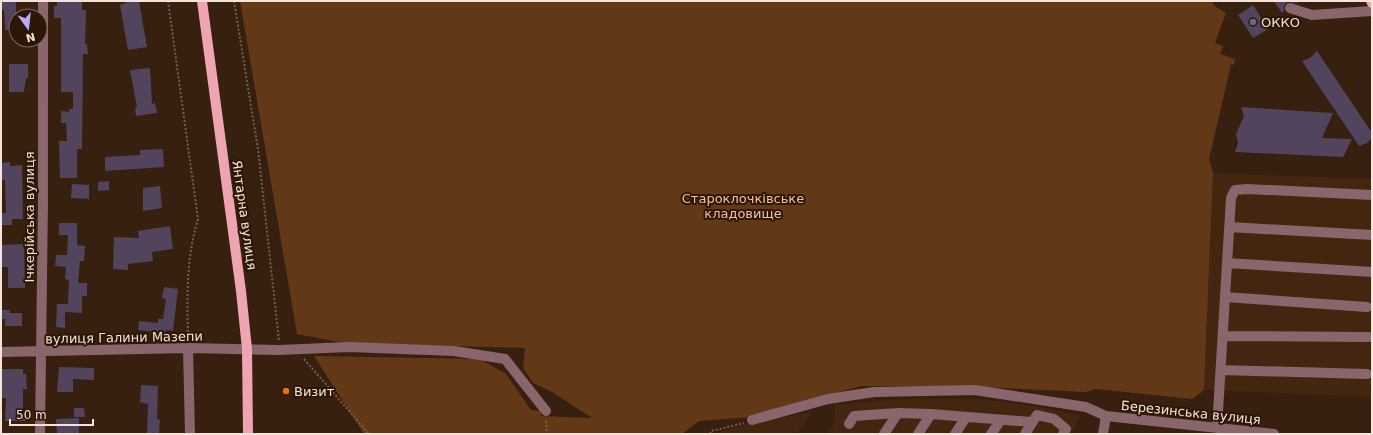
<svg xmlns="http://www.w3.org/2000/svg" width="1373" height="435" viewBox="0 0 1373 435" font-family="'DejaVu Sans',sans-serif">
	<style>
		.built { fill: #422610 }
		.green { fill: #623817 }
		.building { fill: #52445d }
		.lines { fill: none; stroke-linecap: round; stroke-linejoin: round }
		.path { stroke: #756051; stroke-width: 2; stroke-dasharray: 2 2; stroke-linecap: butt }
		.minor { stroke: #89656c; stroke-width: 10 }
		.major { stroke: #eea4b3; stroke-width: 10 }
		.service-dot { fill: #5c6f8a; stroke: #2c1606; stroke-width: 1.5 }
		.food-dot { fill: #e8710a; stroke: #2c1606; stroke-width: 1.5 }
		.labels { text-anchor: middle; stroke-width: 4; stroke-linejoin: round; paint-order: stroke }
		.poi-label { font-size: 13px; fill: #f4e4d9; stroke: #2c1606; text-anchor: start }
		.park-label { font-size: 13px; fill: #f7c09a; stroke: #2c1606 }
		.street-label { font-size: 13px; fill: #f4e4d9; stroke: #2c1606 }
	</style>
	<rect width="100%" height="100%" fill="#37200f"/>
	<path class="built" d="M1213,173l159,6 -1,203 1,1v14l-168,-7z
		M902,399h77l61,8 39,8 -6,19h-246l8,-12v-17z
		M812,412l-15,22h-80l1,-2 35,-9z"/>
	<path class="green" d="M240,1h971l5,6 10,6 -11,30 8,3 -3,8 15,5 -1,5 -3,1 -22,94 4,14 -9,217 -12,9 -96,-10 -10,3 -126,-6h-99l-111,31 -51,4 -17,13h-318l-50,-78 166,3 26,15 25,36 10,1v5l51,2 -40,-26 -19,-9 -10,-15 2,-20 -181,-5 -47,-9z"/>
	<path class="building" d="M16,1v29h-11l-1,-20h-3v-8z
		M57,1h25v9h4l-1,34h2l1,10h-5l-1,95h-5v29h-17l-1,-37h8l-1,-18h-5v-12l8,1v-3h4v-17h-12v-74h-7v-12h3z
		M130,1h9l8,46 -19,3 -8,-45z
		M1274,1h26l-3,2 -8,-1 -3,1 -2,3v5l-2,2z
		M1253,5l15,24 -15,9 -15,-23z
		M1317,51l55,82v5l-5,5 -8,3 -57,-85 8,-3z
		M9,64h19v14h-2l-2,14h-15z
		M150,68l2,36 3,-1 2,10 -21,3 -1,-8 2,-1 -7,-37z
		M1241,107l92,6 -11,25 30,1 -9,18 -108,-5 3,-9 -2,-9 8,-18z
		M163,149l1,18 -59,4v-14l35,-2v-5z
		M10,162v4l12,-1 1,54h-11v6h-11v-12h5l-1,-33 -4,1v-18z
		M109,181v9l-11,1v-9z
		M72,184l17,1v14l-18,-1z
		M160,186l2,22 -19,3v-23z
		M59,223h18v22l8,1 -1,15h-4l-2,22h9v13h-5v17l-17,-1v16l-9,-1 1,-23h11l1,-24 -4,-1 1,-12 -11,-1 1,-11h11l1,-20h-9z
		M170,226l3,23 -21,3 1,9 -25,3v6l-15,-1 1,-32 25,1 -1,-7z
		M24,244l1,44h-17v-21h-7v-22z
		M164,287l14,2 -5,42 -7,-1 -1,3 -27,-3 1,-9 19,2v-4h5l3,-20 -4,-1z
		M1,310h9v3h12v13h-17v-7h-4z
		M59,367l35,1v12l-21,-1v13h-16z
		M1,369h22v5h3l1,15h-4v23h3v9h-21l1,-23h-5z
		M141,385l17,1 -1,33 3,1 -1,14h-12l1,-30 -8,-2z
		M74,408h10l1,9h-11z
		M79,418v16h-22l-1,-15z"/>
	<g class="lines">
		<path class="path" d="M168,1l30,218c-12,40 -11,79 -10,120
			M234,1l24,148 21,192
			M304,359l65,75
			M546,421l1,13
			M710,434l1,-3 33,-8"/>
		<path class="minor" d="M1290,8l22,7 60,-4
			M1229,227l143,8
			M1227,263l145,9
			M1225,297l142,10
			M1223,336l146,1
			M188,348l2,86
			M1,352l187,-4 91,2 70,-3 105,4 51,8 41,52
			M1221,370l146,4
			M752,420l76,-21 46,-7 101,-2 111,17 20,9 168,18
			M849,424l5,-8 44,-3 33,1 101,8
			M1217,428l14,-230 4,-8 12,-1 125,6
			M40,434l3,-234v-199
			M884,434l14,-21
			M918,434l13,-20
			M955,434l11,-17
			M991,434l10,-14
			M1025,434l12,-19 17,4 12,10 -3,5
			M1103,434l3,-18"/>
		<path class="major" d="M202,1l39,290 6,58 1,85
			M1371,1l1,2"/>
	</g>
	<circle class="service-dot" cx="1253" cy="22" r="4"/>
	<circle class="food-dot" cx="286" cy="391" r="4"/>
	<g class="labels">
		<g class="poi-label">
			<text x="1261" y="27">ОККО</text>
			<text x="294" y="396">Визит</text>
		</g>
		<g class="park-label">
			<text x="743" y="203">Староклочківське<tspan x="743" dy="15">кладовище</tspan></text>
		</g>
		<g class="street-label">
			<text transform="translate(245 215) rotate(82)" y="5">Янтарна вулиця</text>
			<text transform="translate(29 217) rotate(-90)" y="5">Ічкерійська вулиця</text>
			<text transform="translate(124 337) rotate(-1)" y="5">вулиця Галини Мазепи</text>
			<text transform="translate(1191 412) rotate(6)" y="5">Березинська вулиця</text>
		</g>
	</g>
	<rect width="1373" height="435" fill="none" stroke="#f4e4d9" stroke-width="4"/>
	<g transform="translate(28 28) rotate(165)"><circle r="19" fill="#2c1606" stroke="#7c685a"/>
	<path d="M0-3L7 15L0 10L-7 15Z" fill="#bca9f5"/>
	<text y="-6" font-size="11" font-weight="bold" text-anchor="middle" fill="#f4e4d9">N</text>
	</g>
	<path d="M10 419v6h83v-6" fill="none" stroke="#f4e4d9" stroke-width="2"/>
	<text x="16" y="419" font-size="12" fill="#f4e4d9" stroke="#2c1606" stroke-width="3" paint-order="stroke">50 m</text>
</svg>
